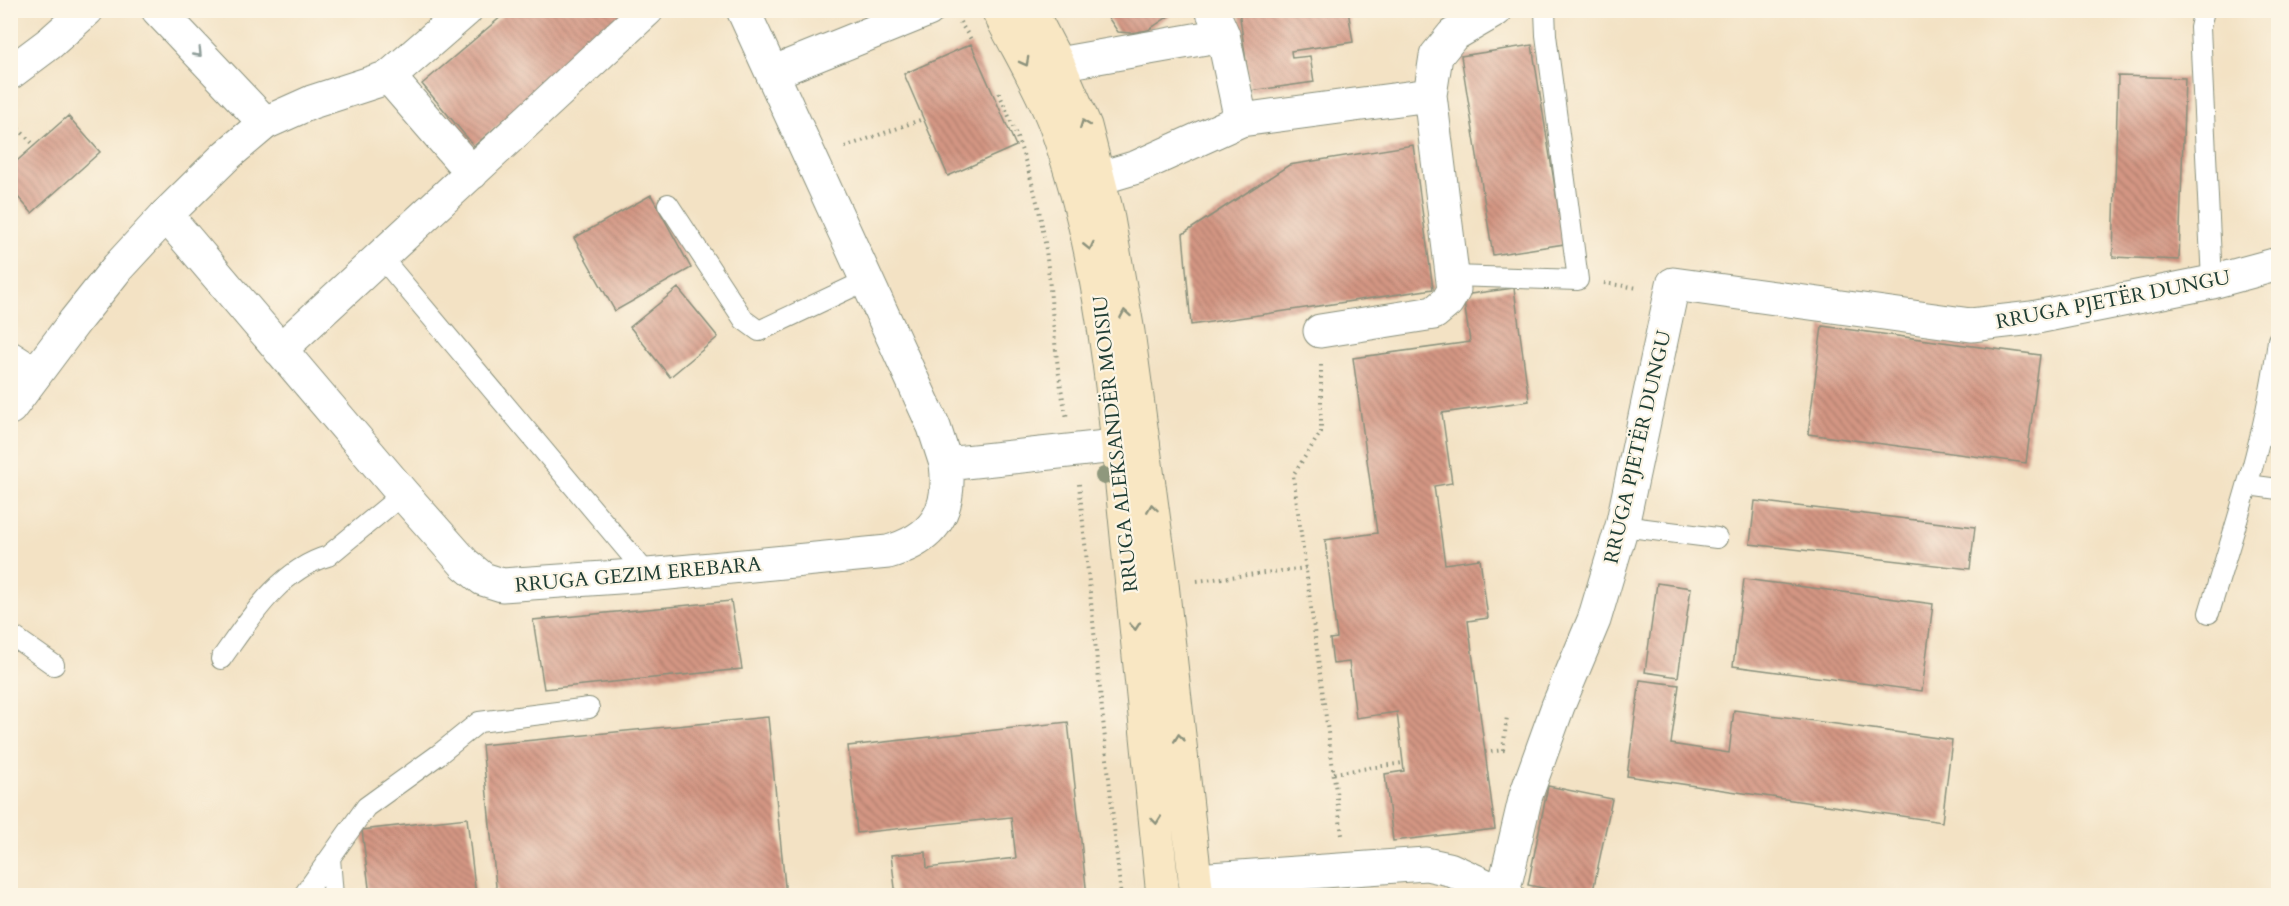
<svg xmlns="http://www.w3.org/2000/svg" width="2289" height="906" viewBox="0 0 2289 906" font-family="Cardo,serif">
	<style>
		.building { fill: url(#building-back-hatch) }
		.lines { fill: none; stroke-linecap: round; stroke-linejoin: round }
		.service-casing { stroke: #89907c; stroke-width: 22 }
		.minor-casing { stroke: #89907c; stroke-width: 35 }
		.tertiary-casing { stroke: #89907c; stroke-width: 35 }
		.secondary-casing { stroke: #89907c; stroke-width: 35 }
		.path { stroke: #89907c; stroke-width: 4; stroke-dasharray: 1.5 4.5; stroke-linecap: butt }
		.service { stroke: #fff; stroke-width: 20 }
		.minor { stroke: #fff; stroke-width: 33 }
		.tertiary { stroke: #fff; stroke-width: 33 }
		.secondary { stroke: #f9e7c3; stroke-width: 33 }
		.tree { fill: #8f987d }
		.oneway { stroke: #8f9e9a }
		.oneway2 { stroke: #8c927c }
		.labels { text-anchor: middle; stroke-width: 4.5; stroke-linejoin: round; paint-order: stroke }
		.street-label { font-size: 20px; fill: #1f3d34; stroke: #fcf5e5 }
	</style>
	<defs>
		<pattern id="building-back-hatch" width="6" height="6" patternUnits="userSpaceOnUse" patternTransform="scale(1.5)"><rect width="6" height="6" fill="#d49683"/><path d="M-1 5l2 2M0 0l6 6M5-1l2 2" fill="none" stroke="#ab7c6c"/></pattern>
	</defs>
	<rect width="100%" height="100%" fill="#fcf5e5"/>
	<filter id="ink" filterUnits="userSpaceOnUse"><feTurbulence type="fractalNoise" baseFrequency=".0167" numOctaves="2"/><feDisplacementMap in="SourceGraphic" scale="12" xChannelSelector="R" yChannelSelector="G"/><feConvolveMatrix kernelMatrix="1 2 1 2 8 2 1 2 1" color-interpolation-filters="sRGB"/></filter>
	<filter id="wash" filterUnits="userSpaceOnUse"><feTurbulence type="fractalNoise" baseFrequency=".008" numOctaves="4" result="noise"/><feDisplacementMap in="SourceGraphic" scale="24" xChannelSelector="R" yChannelSelector="G"/><feGaussianBlur stdDeviation="1.35" result="paint"/><feColorMatrix in="noise" values="0 0 0 0 0 0 0 0 0 0 0 0 0 0 0 0 0 1.4 0 .05"/><feComposite in="paint" operator="in"/></filter>
	<g filter="url(#wash)">
		<rect width="100%" height="100%" fill="#f3e2c4"/>
		<g id="blocks">
			<path class="building" d="M509,10h124l-159,136 -52,-62z
				M859,10h30l-16,15z
				M1103,10h75l-30,20 -17,3 -13,-1z
				M1239,10h109l5,32 -62,9 1,7 18,-2 4,26 -64,9z
				M971,44l45,102 -68,30 -44,-102z
				M1532,45l32,199 -71,11 -32,-199z
				M2118,76l67,2 -6,182 -66,-3z
				M68,116l32,36 -68,61 -22,-25v-21z
				M1413,145l20,144 -242,36 -8,-91 106,-69z
				M651,195l40,73 -76,43 -41,-73z
				M678,288l40,49 -48,40 -40,-50z
				M1514,288l15,113 -87,12 10,70 -18,3 11,78 35,-5 8,59 -20,3 27,208 -102,12 -8,-67 19,-3 -7,-59 -41,6 -7,-56 -16,2 -3,-25 7,-1 -12,-98 52,-7 -24,-175 117,-16 -7,-47z
				M1822,326l218,29 -14,108 -218,-29z
				M1755,501l220,26 -5,42 -220,-25z
				M1744,579l189,25 -11,87 -189,-25z
				M1657,583l34,5 -13,89 -33,-5z
				M731,601l11,68 -198,20 -11,-69z
				M1640,680l39,5 -8,59 58,9 5,-43 218,30 -10,82 -315,-46z
				M768,717l18,179h-289l-15,-151z
				M1068,722l19,174h-191l-5,-41 35,-3 1,16 89,-10 -5,-41 -154,16 -9,-87z
				M1548,786l64,13 -20,97h-11l-53,-11z
				M467,818l9,78h-106l-8,-66z"/>
		</g>
	</g>
	<g filter="url(#ink)">
		<use href="#blocks" fill-opacity="0" stroke="#89907c" stroke-width="1.5"/>
		<g class="lines">
			<g class="service-casing">
				<path id="service" d="M2204,10l-4,18 12,254
					M668,204l76,116 15,11 108,-51
					M381,257l267,318
					M1452,276l126,4 -32,-245 -1,-25
					M2248,485l30,4
					M1622,526l95,12
					M2209,613c27,-90 58,-180 69,-273
					M10,634l44,31
					M221,659c28,-39 58,-89 107,-103l75,-62
					M330,858l3,38
					M303,896l63,-89 72,-52 41,-33 110,-14"/>
			</g>
			<g class="minor-casing">
				<path id="minor" d="M158,10l107,113
					M743,10l191,417 12,37
					M1212,10l11,25 18,85
					M1058,64l165,-29
					M10,73l40,-30 37,-33
					M772,73l156,-63
					M389,77l83,96
					M1100,178l37,-11 104,-47 189,-25
					M166,215l237,279 62,70 18,15 19,6 146,-10 240,-23c46,-13 64,-40 58,-88l197,-21
					M1320,331l114,-18 13,-11 7,-12 -24,-195 6,-39 17,-21 43,-25
					M280,350l367,-340
					M10,358l25,16
					M1195,880l231,-16 23,5 59,27
					M1503,893l23,-98 32,-89 36,-86 28,-94 51,-242 298,41 61,-7 180,-36 66,-18"/>
			</g>
			<g class="tertiary-casing">
				<path id="tertiary" d="M10,408l65,-87 43,-54 48,-52 61,-60 38,-32 47,-21 77,-25 77,-67"/>
			</g>
			<g class="secondary-casing">
				<path id="secondary" d="M998,10c19,38 42,75 57,114 31,84 46,174 57,262l51,510
					M1030,10l28,54 27,62 22,87 21,119 32,234 37,330"/>
			</g>
			<path class="path" d="M960,22l12,19
				M999,93c22,50 40,103 47,157 7,56 8,113 21,168
				M10,120l25,26
				M845,147l78,-28
				M1604,283l34,5
				M1321,365v67l-28,43 49,360
				M1079,484l42,412
				M1197,581l109,-13
				M1503,750l4,-34
				M1485,752l20,-2
				M1334,773l69,-10"/>
			<use href="#service" class="service"/>
			<use href="#minor" class="minor"/>
			<use href="#tertiary" class="tertiary"/>
			<use href="#secondary" class="secondary"/>
		</g>
		<circle class="tree" cx="1104" cy="476" r="9"/>
		<defs><path id="oneway-chevron" d="M-2-3.5L2.5 0L-2 3.5" fill="none" stroke-width="1.6" stroke-linecap="round" stroke-linejoin="round" transform="scale(1.5)"/></defs>
		<use class="oneway" href="#oneway-chevron" transform="translate(198 53) rotate(46)"/>
		<g class="oneway2">
			<use href="#oneway-chevron" transform="translate(1025 62) rotate(62)"/>
			<use href="#oneway-chevron" transform="translate(1084 124) rotate(-111)"/>
			<use href="#oneway-chevron" transform="translate(1089 246) rotate(77)"/>
			<use href="#oneway-chevron" transform="translate(1125 314) rotate(-100)"/>
			<use href="#oneway-chevron" transform="translate(1152 508) rotate(-98)"/>
			<use href="#oneway-chevron" transform="translate(1135 626) rotate(85)"/>
			<use href="#oneway-chevron" transform="translate(1179 738) rotate(-96)"/>
			<use href="#oneway-chevron" transform="translate(1156 820) rotate(84)"/>
		</g>
	</g>
	<g class="labels">
		<g class="street-label">
			<text transform="translate(2113 299) rotate(-11)" y="7">RRUGA PJETËR DUNGU</text>
			<text transform="translate(1115 444) rotate(-96)" y="7">RRUGA ALEKSANDËR MOISIU</text>
			<text transform="translate(1637 447) rotate(-77)" y="7">RRUGA PJETËR DUNGU</text>
			<text transform="translate(638 574) rotate(-5)" y="7">RRUGA GEZIM EREBARA</text>
		</g>
	</g>
	<rect width="2289" height="906" fill="none" stroke="#fcf5e5" stroke-width="36"/>
</svg>
